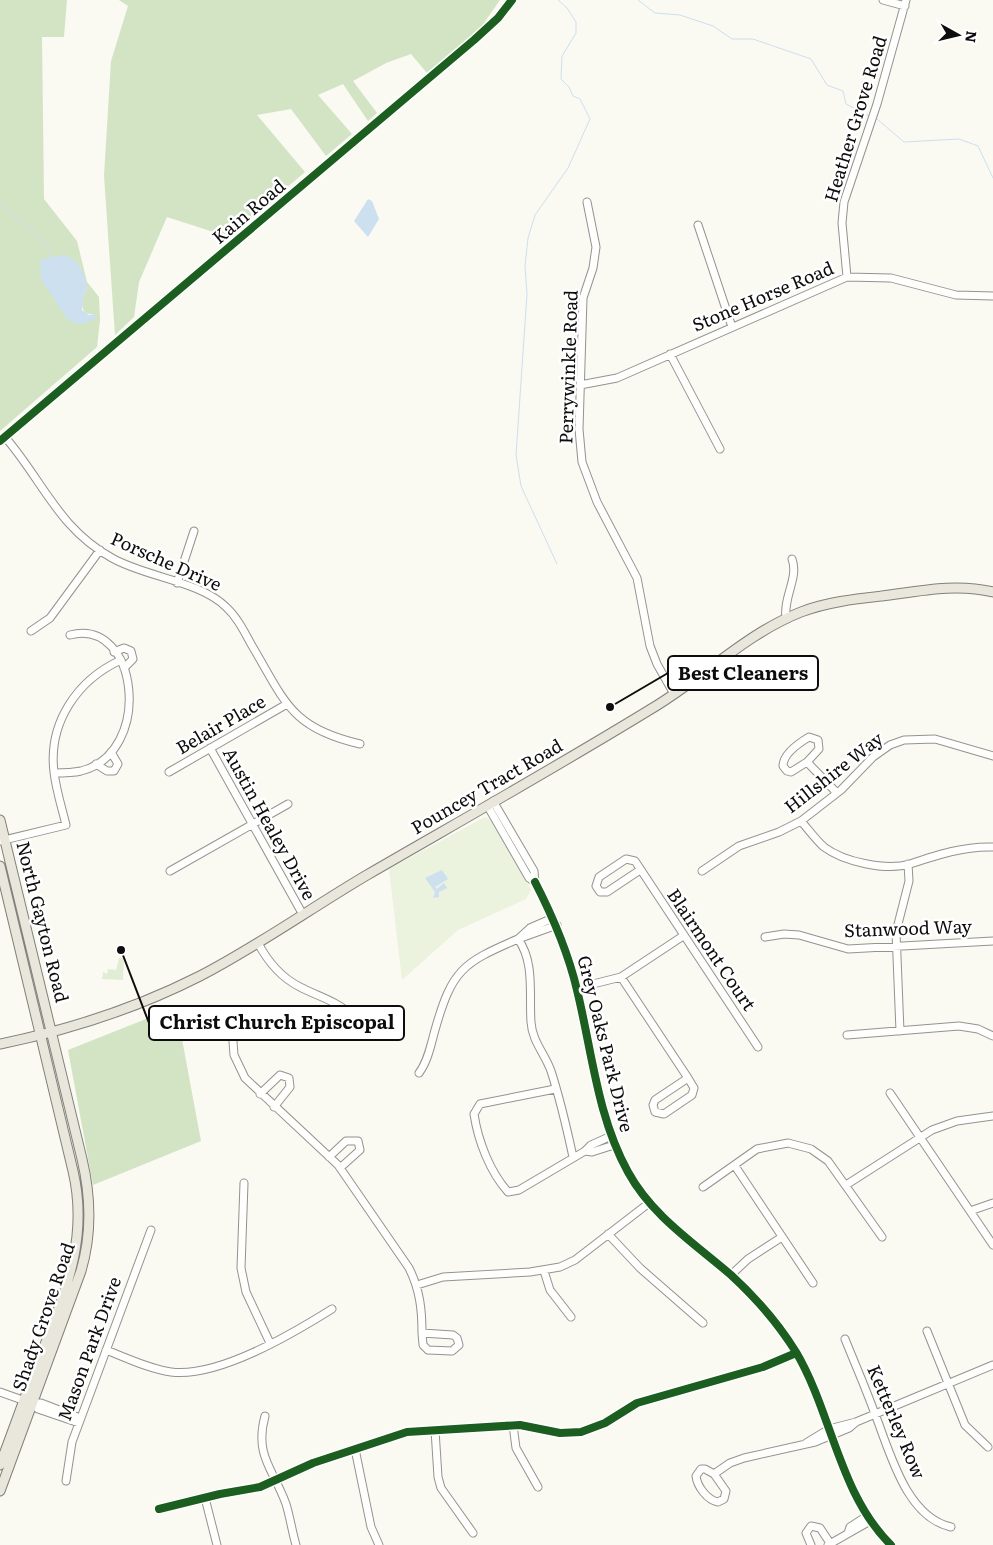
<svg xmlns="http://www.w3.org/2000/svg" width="993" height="1545" viewBox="0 0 993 1545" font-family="Literata,serif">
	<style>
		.green { fill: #e2edd5 }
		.forest { fill: #d2e4c4; fill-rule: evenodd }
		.pitch { fill: #ebf2de }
		.water { fill: #cde0ef }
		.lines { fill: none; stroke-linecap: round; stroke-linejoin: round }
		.stream { stroke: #cde0ef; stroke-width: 1 }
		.minor-casing { stroke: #949390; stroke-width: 9 }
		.major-casing { stroke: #81817d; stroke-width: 11 }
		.minor { stroke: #fefefd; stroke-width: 7 }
		.major { stroke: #e9e7db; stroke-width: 9 }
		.cycleway-casing { stroke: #fff; stroke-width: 11 }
		.cycleway { stroke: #1b5e20; stroke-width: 8 }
		.labels { text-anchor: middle; stroke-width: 5; stroke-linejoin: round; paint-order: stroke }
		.street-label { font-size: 18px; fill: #0d0d0d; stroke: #fff }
		.leader { fill: none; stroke: #0d0d0d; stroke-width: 2 }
		.callout-dot { fill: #0d0d0d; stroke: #fff; stroke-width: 2 }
		.callout { fill: #fff; stroke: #0d0d0d; stroke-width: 2 }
		.callout-label { font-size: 19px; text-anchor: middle; font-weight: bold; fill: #0d0d0d }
	</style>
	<rect width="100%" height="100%" fill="#faf9f2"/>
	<path class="green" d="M119,958h5l-1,22 -21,-1 1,-7 4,2 1,-5 8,1z"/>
	<path class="forest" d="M0,0h67l-3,37h-22l2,162 33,42 10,41 12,15 1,23 -3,27 -97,84zM80,266l7,23c-5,7 -7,16 -2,24l9,2 -25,5z
		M119,0h381l-21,30 -52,43 -16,-19 -25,9 -33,18 24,32 -9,8 -25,-37 -25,11 34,39 -26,22 -35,-47 -34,6 48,57 -76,65 -62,-20 -28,65 -5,35 -19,18 -11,-159 7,-115 17,-55z
		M176,1007l25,134 -108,44 -25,-135z"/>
	<path class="pitch" d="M485,817l6,3 40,70 -5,9 -68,31 -56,50 -13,-111z"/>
	<path class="water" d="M368,199l4,2 7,18 -11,18 -14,-16z
		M63,255c16,4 23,19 24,34l-3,5 -2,16 7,5h9c-8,9 -19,11 -30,5l-27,-41 -1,-16 3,-4z
		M442,870l6,9 -13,8 2,2 7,-6 3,5 -8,4v5l-6,1 2,-6 -10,-14z"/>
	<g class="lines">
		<path class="stream" d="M638,0l17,13 25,2 33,11 19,13h21l58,20 16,26 16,6 3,13 23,12
			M877,119l27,23 55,-3 19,7 15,32
			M0,204c19,16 42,31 53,53
			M557,564l-36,-78 -5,-31 11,-161 -2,-28 3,-28 7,-23 33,-47 22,-49 -10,-20 -7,-3 -4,-9 -8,-8 1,-23 14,-23v-11l-9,-14 -9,-8"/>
		<g class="minor-casing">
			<path id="minor" d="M883,0l22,6
				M587,202l9,45 -3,21 -10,30 -4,131 3,33 15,40 40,76 13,68 7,18 17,30
				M698,225l34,102
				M847,277l-5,-54 2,-21 33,-98 29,-104
				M670,354l50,95
				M580,385l37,-7 230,-101 44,1 65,17 37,1
				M5,437c38,44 53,91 107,121 33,19 88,23 114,49 11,10 18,24 25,37 34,57 39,84 109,100
				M0,441l474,-401 24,-22 14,-18
				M177,583l17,-52
				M786,619c-3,-23 13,-41 6,-60
				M31,631l19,-13 50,-68
				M114,652l10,-4 7,3 2,8 -9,9
				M210,748l92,165
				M807,762l-16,10 -4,-1 -4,-5c0,-12 16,-23 26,-29l9,3 1,9 -12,13 30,31
				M96,764l11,7h7l4,-7 -7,-12
				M169,772l118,-68
				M54,773c9,0 18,0 27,-2 73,-18 58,-154 -11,-136
				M493,801l41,70 1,11c18,35 33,70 42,108 15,61 20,126 51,182 24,44 66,71 103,103 25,23 47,48 65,77 36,61 43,142 95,193
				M487,805l42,73 6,4
				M801,821c7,8 15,19 23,26 20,15 62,24 86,17 27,-9 54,-18 83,-17
				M0,841l66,-16c-4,-17 -10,-35 -12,-53 -6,-49 23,-92 67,-112
				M640,870l-33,22h-7l-4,-6 3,-9 27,-18 9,2 123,186
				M170,871l118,-67
				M702,871l37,-25 40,-14 22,-11 40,-31 32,-33 17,-12 14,-5 31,-1 58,17
				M553,918l-23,10 -12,11 39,-14
				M765,937l19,-3 15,1 49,14 145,-8
				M258,943c10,19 22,34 42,44 19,10 38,14 53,30
				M621,977l67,101 -33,22 -2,5 2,7 9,2 28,-19 2,-7 -6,-10
				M577,988l44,-11 62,-41
				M232,1028l2,27 11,23 93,87 71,103c11,22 13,42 13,65
				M900,1031l-4,-99 13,-51 -1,-17
				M847,1035l112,-9 19,3 15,7
				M419,1073c9,-12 12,-29 16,-43 17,-60 27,-67 83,-91 17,23 11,56 13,83 1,19 14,32 20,49 9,28 16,58 22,86
				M555,1089l-75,15 -6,10c4,27 16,58 34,78l11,-2 66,-39
				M890,1093l103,152
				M260,1094l20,-19 9,3 1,9 -16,20
				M611,1136l-20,9 -6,6 7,1 22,-7
				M329,1157l17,-16h12l2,9 -20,18
				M735,1166l78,117
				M244,1183l-3,85 5,24 24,51
				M846,1185l86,-55 25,-9 36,-5
				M703,1187l54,-38 31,-6 23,6 17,12 54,76
				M970,1211l23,-8
				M608,1234l32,34 63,55
				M544,1271l6,19 21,27
				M731,1275l17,-16 34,-22
				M417,1285l26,-8 87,-5 30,-5 15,-7 74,-57
				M927,1331l38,94 23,22
				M422,1333l31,2 4,3 2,7 -7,6 -24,-1 -5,-5z
				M845,1339c10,25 21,50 30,75 15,38 31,103 76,113
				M106,1350c21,8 43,19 65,22 47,6 121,-38 161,-63
				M0,1392l28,10
				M265,1416c-11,40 9,54 21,88 4,13 6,27 10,41
				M856,1422l137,-57
				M79,1423l-41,-14 -6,-6h9l39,15
				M513,1425l3,23 22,39
				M435,1430l3,47 3,11 32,45
				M355,1449l16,78 8,18
				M714,1474l12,17 -2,8 -6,3c-11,-2 -21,-16 -22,-26l5,-7h4l9,5 16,-11 14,-5 71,-16 34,-14 7,-6 -27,7 -23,14
				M66,1481l6,-39 79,-212
				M205,1498l12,47
				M159,1509l61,-15 40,-7 53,-24 94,-31 113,-7 40,8 21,-1 24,-9 32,-20 126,-36 33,-14
				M848,1533l2,-6 17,-11
				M811,1545l-5,-12 5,-7 9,2 10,15
				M828,1545l42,-24"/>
		</g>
		<g class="major-casing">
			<path id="major" d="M0,820l82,339c9,38 10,75 -1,112l-81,220
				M0,866l73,305c16,68 -8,121 -32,184 -14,36 -27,73 -41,110
				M0,1044c69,-14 137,-36 200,-68 58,-30 111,-68 167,-101 95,-55 191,-109 284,-166 51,-30 94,-75 150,-97 26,-10 54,-13 81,-16 38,-5 74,-13 111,-4"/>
		</g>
		<use href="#minor" class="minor"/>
		<use href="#major" class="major"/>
		<g class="cycleway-casing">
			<path id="cycleway" d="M0,441l474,-401 24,-22 14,-18
				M535,882c18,35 33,70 42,108 15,61 20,126 51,182 24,44 66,71 103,103 25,23 47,48 65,77 36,61 43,142 95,193
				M159,1509l61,-15 40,-7 53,-24 94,-31 113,-7 40,8 21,-1 24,-9 32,-20 126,-36 33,-14"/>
		</g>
		<use href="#cycleway" class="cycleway"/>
	</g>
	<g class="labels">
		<g class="street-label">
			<text transform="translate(856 119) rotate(-73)" y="6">Heather Grove Road</text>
			<text transform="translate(249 212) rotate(-40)" y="6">Kain Road</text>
			<text transform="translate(763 297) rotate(-23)" y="6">Stone Horse Road</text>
			<text transform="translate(569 367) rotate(-88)" y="6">Perrywinkle Road</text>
			<text transform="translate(166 562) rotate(24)" y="6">Porsche Drive</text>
			<text transform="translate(221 725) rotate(-30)" y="6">Belair Place</text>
			<text transform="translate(834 773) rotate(-38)" y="6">Hillshire Way</text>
			<text transform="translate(487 787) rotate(-30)" y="6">Pouncey Tract Road</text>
			<text transform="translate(269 824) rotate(61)" y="6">Austin Healey Drive</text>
			<text transform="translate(42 922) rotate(76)" y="6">North Gayton Road</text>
			<text transform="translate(908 929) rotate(-2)" y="6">Stanwood Way</text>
			<text transform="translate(711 950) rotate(56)" y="6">Blairmont Court</text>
			<text transform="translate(605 1044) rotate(76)" y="6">Grey Oaks Park Drive</text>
			<text transform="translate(44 1317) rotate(-71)" y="6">Shady Grove Road</text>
			<text transform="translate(90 1349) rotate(-70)" y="6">Mason Park Drive</text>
			<text transform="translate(896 1422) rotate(67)" y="6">Ketterley Row</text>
		</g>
	</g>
	<path class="leader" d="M610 707L668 673M121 950L149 1023"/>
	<g class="callout-dot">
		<circle cx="610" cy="707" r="5"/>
		<circle cx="121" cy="950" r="5"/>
	</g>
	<g class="callout">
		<rect x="668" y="656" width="150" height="34" rx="5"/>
		<rect x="149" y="1006" width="255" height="34" rx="5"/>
	</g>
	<g class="callout-label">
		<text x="743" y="680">Best Cleaners</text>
		<text x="277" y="1029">Christ Church Episcopal</text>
	</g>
	<g transform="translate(958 35) rotate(98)" stroke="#ffffff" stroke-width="4" paint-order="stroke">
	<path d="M0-4L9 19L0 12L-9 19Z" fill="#0d0d0d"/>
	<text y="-8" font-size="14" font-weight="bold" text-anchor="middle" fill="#0d0d0d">N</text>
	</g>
</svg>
